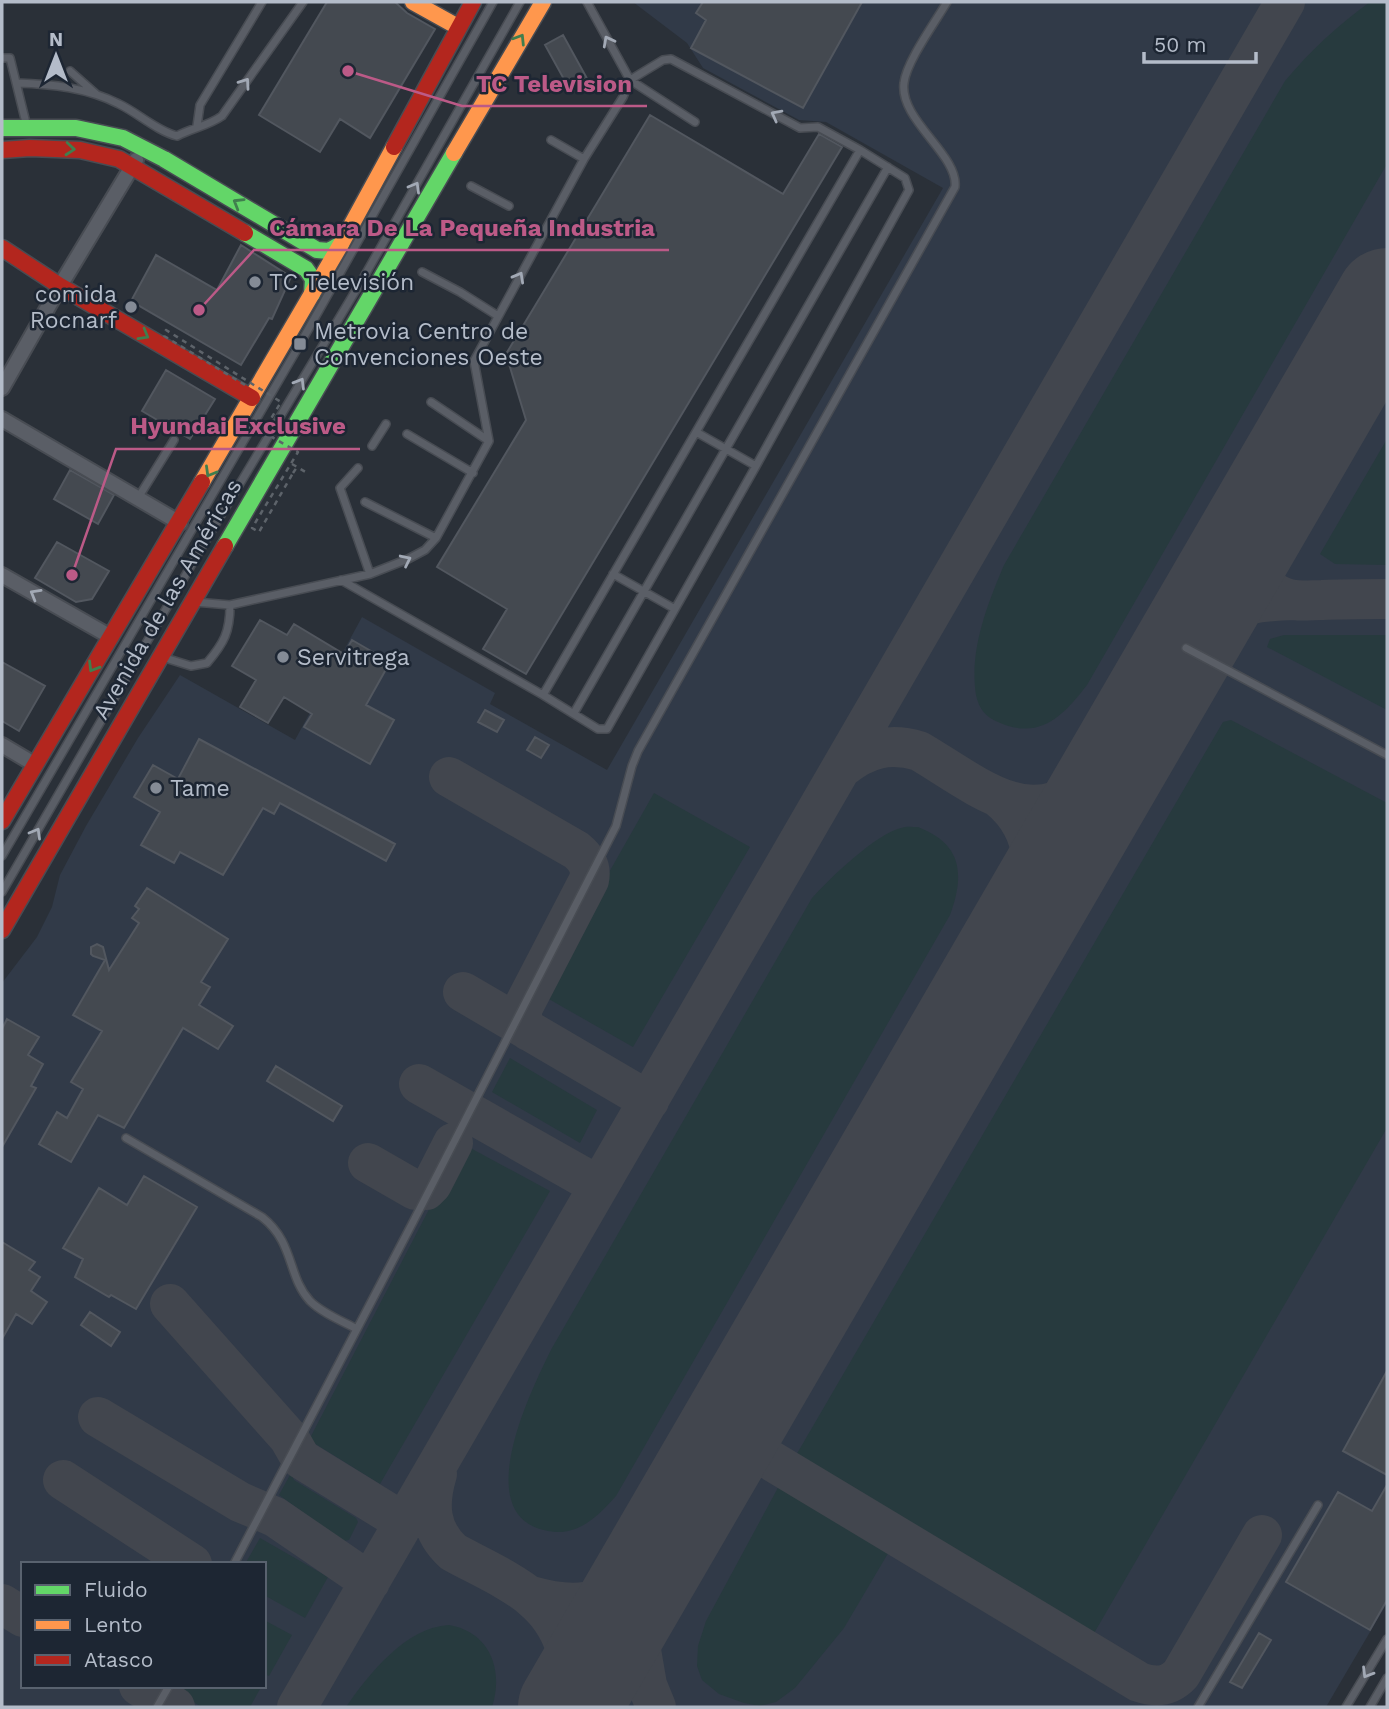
<svg xmlns="http://www.w3.org/2000/svg" width="1389" height="1709" viewBox="0 0 1389 1709" font-family="'Work Sans',sans-serif">
	<style>
		.airport { fill: #313a48; fill-rule: evenodd }
		.green { fill: #273a3e }
		.lines { fill: none; stroke-linecap: round; stroke-linejoin: round }
		.taxiway { stroke: #42464e; stroke-width: 40 }
		.runway { stroke: #42464e; stroke-width: 102 }
		.building { fill: #444950; stroke: #52575f; stroke-width: 2 }
		.lane-casing { stroke: #484c53; stroke-width: 10 }
		.street-casing { stroke: #484c53; stroke-width: 18 }
		.fast-casing { stroke: #484c53; stroke-width: 19 }
		.slow-casing { stroke: #484c53; stroke-width: 19 }
		.jam-casing { stroke: #484c53; stroke-width: 19 }
		.path { stroke: #5d636a; stroke-width: 2.5; stroke-dasharray: 5 5; stroke-linecap: butt }
		.lane { stroke: #5a5e66; stroke-width: 7 }
		.street { stroke: #5a5e66; stroke-width: 14 }
		.fast { stroke: #63d668; stroke-width: 16 }
		.slow { stroke: #ff974d; stroke-width: 16 }
		.jam { stroke: #b3261e; stroke-width: 16 }
		.path-bridge { stroke: #5d636a; stroke-width: 2.5; stroke-dasharray: 5 5; stroke-linecap: butt }
		.oneway { stroke: #407e4e }
		.oneway2 { stroke: #a2a9b5 }
		.poi-dot { fill: #848b96; stroke: #1d2633; stroke-width: 2.5 }
		.labels { text-anchor: middle; stroke-width: 5; stroke-linejoin: round; paint-order: stroke }
		.poi-label { font-size: 23px; fill: #b4bcc9; stroke: #1d2633; text-anchor: start }
		.street-label { font-size: 23px; fill: #b4bcc9; stroke: #1d2633 }
		.leader { fill: none; stroke: #bc5a87; stroke-width: 2.5 }
		.callout-dot { fill: #bc5a87; stroke: #1d2633; stroke-width: 2.5 }
		.callout-label { font-size: 24px; text-anchor: middle; font-weight: bold; fill: #bc5a87; stroke: #1d2633; stroke-width: 5; stroke-linejoin: round; paint-order: stroke }
	</style>
	<rect width="100%" height="100%" fill="#2a3038"/>
	<path class="airport" d="M633,2h754v1601l-61,104h-1324v-724l35,-46 15,-30 8,-32 26,-49 52,-88 42,-63 115,65 67,-123 133,76 -5,11 117,66 336,-582 -117,-66 -27,-2 -96,-52 -16,-25zM23,1564h241v122h-241z"/>
	<path class="green" d="M1370,2h17v162l-300,521c-24,31 -47,56 -89,37 -12,-5 -19,-13 -22,-27 -7,-44 11,-90 28,-130l281,-484c26,-31 53,-56 85,-79z
		M1387,439v126l-52,-1 -15,-10z
		M1284,635h103v75l-120,-63 3,-8z
		M1231,720l156,83v325l-294,507 -298,-178 428,-735z
		M654,793l96,54 -117,200 -93,-53z
		M918,827c44,17 47,47 32,88l-334,581c-18,20 -38,41 -68,35 -80,-14 -17,-141 4,-183l260,-450c17,-19 65,-65 89,-70 5,-2 12,-1 17,-1z
		M510,1058l87,52 -17,33 -88,-51z
		M463,1144l87,47 -170,293 -71,-44z
		M291,1473l3,7 62,38 2,4 -9,18 -6,1 -64,-46z
		M780,1484l110,66 -46,78 -49,60 -19,14 -16,4 -16,-3 -25,-9 -17,-14 -5,-14 1,-20 8,-25z
		M260,1538l68,39 -23,41 -41,-23v-31h-19z
		M264,1620l28,15 -23,41 -5,-2z
		M449,1625c41,7 55,45 43,82h-146c23,-33 60,-80 103,-82z
		M180,1686h75l5,3 -10,18h-48l-26,-14z"/>
	<g class="lines">
		<path class="taxiway" d="M1258,523c-12,33 -3,70 36,77 9,1 19,0 28,0 21,-1 43,-1 65,-1
			M1186,648c28,-41 62,-47 109,-48
			M842,768c24,-20 48,-26 77,-17 26,15 62,42 91,50 50,16 91,-22 120,-57
			M449,777l127,73c10,8 16,16 13,30l-67,129v14l7,8
			M999,798c44,36 37,85 22,134
			M463,992l186,109
			M419,1084l180,102
			M368,1163l47,27h11l6,-6 21,-41
			M170,1304l119,134 12,21 104,64
			M98,1417l142,85 35,15 95,65
			M727,1434l412,248c17,6 30,5 42,-8l81,-139
			M437,1474c-9,30 -8,56 16,78 25,14 58,28 80,47 31,26 45,69 32,108
			M63,1480l129,84
			M531,1596c55,16 88,4 125,-39
			M632,1598l15,87 9,22
			M2,1604l21,13
			M139,1686l36,21
			M297,1707l988,-1705"/>
		<path class="runway" d="M569,1707l818,-1408"/>
	</g>
	<path class="building" d="M327,2h68l12,11 28,16 -65,109 -30,-19 -20,33 -61,-37z
		M703,2h159l-59,106 -112,-60 15,-28 -10,-7z
		M563,35l26,47 -18,10 -26,-47z
		M650,115l133,79 36,-60 23,13 -316,527 -43,-25 24,-40 -70,-42 89,-147 -20,-66z
		M241,245l50,32 -19,42 -3,-1 -28,47 -110,-64 25,-46 61,35z
		M166,370l49,29 -25,40 -48,-28z
		M70,470l44,25 -16,29 -44,-25z
		M57,542l52,29 -17,28 -16,3 -41,-24z
		M260,620l27,15 7,-11 50,30 8,-14 38,22 -24,43 28,15 -24,44 -66,-37 8,-13 -28,-17 -16,26 -28,-16 16,-27 -24,-14z
		M2,662l43,24 -26,45 -17,-10z
		M485,710l19,10 -7,12 -19,-10z
		M535,737l14,8 -8,13 -14,-8z
		M199,739l196,105 -9,17 -106,-58 -6,11 -11,-6 -40,67 -43,-23 -6,11 -33,-18 19,-33 -26,-15 19,-32 25,14z
		M147,888l81,51 -27,43 9,5 -11,18 34,21 -15,23 -35,-21 -59,100 -26,-13 -27,47 -32,-18 18,-32 10,6 16,-29 -12,-7 31,-51 -29,-16 32,-55 -12,-4 -2,-2v-7l6,-3 6,3 6,23 30,-47 -7,-5 7,-9 -4,-3z
		M7,1019l32,18 -11,18 15,9 -12,22 5,2 -34,59v-118z
		M276,1066l66,40 -9,15 -66,-40z
		M144,1176l53,31 -61,102 -25,-14 -2,2 -34,-20 8,-18 -20,-11 36,-60 28,17z
		M2,1242l33,20 -6,8 11,7 -9,14 16,11 -15,22 -16,-10 -14,25z
		M90,1312l30,20 -9,14 -30,-21z
		M1387,1371v104l-44,-24z
		M1387,1485v115l-17,30 -84,-48 52,-90 34,19z
		M1259,1633l12,7 -29,48 -12,-6z"/>
	<g class="lines">
		<g class="lane-casing">
			<path id="lane" d="M587,2l43,78 65,42
				M2,58h8l17,69
				M70,71l26,23
				M17,83c35,1 71,5 102,21 19,9 38,27 58,32 15,-8 31,-10 45,-20l81,-114
				M197,126l3,-21 62,-103
				M551,140l33,19
				M471,186l38,20
				M422,272l38,20 38,24
				M431,402l58,39
				M696,432l60,34
				M407,434l66,39
				M372,446l14,-22
				M358,468l-18,20 30,86
				M138,498l36,-58
				M365,502l71,36
				M613,574l62,35
				M341,580l202,115
				M195,602l35,3 140,-31 38,-15 17,-9 11,-12 53,-97 -15,-80 110,-202 39,-62 7,-17 33,-20 8,-1 129,69 18,-1 42,23 45,28 4,12 -153,276 -149,263h-9l-55,-34 317,-545
				M1186,648l201,107
				M162,657l29,9 16,-3c17,-20 23,-31 23,-58
				M574,713l314,-546
				M2,856l298,-512 193,-342
				M2,892l194,-335 169,-282 155,-273
				M126,1138l136,79c33,26 25,59 48,84 12,12 32,20 47,28
				M234,1564l179,-342 203,-396 16,-60 6,-15 317,-564c4,-32 -56,-67 -51,-104 2,-21 32,-62 43,-81
				M157,1707l12,-21
				M1198,1707l120,-202
				M1346,1707l41,-68
				M1370,1707l17,-29"/>
		</g>
		<g class="street-casing">
			<path id="street" d="M2,388l58,-102 76,-126
				M2,419l178,104
				M2,575l109,62
				M2,745l32,19"/>
		</g>
		<g class="fast-casing">
			<path id="fast" d="M2,128h74l47,10 41,21 153,91 12,1 12,-7
				M245,233l61,36 7,10 -1,15
				M225,546l229,-393"/>
		</g>
		<g class="slow-casing">
			<path id="slow" d="M413,2l45,25
				M454,153l89,-151
				M202,482l139,-238 53,-97"/>
		</g>
		<g class="jam-casing">
			<path id="jam" d="M394,147l79,-145
				M2,150l28,-2 50,2 39,9 126,74
				M2,248l58,38 192,112
				M2,821l200,-339
				M2,930l223,-384"/>
		</g>
		<path class="path" d="M292,464l17,10
			M293,473l4,-6"/>
		<use href="#lane" class="lane"/>
		<use href="#street" class="street"/>
		<use href="#fast" class="fast"/>
		<use href="#slow" class="slow"/>
		<use href="#jam" class="jam"/>
		<path class="path-bridge" d="M245,385l-81,-49 2,-6 115,72 -18,30 35,20 -46,76 7,4 34,-59"/>
	</g>
	<defs><path id="oneway-chevron" d="M-2-3.5L2.5 0L-2 3.5" fill="none" stroke-width="1.6" stroke-linecap="round" stroke-linejoin="round" transform="scale(1.75)"/></defs>
	<g class="oneway">
		<use href="#oneway-chevron" transform="translate(520 39) rotate(-58)"/>
		<use href="#oneway-chevron" transform="translate(70 149) rotate(5)"/>
		<use href="#oneway-chevron" transform="translate(238 203) rotate(-149)"/>
		<use href="#oneway-chevron" transform="translate(144 335) rotate(30)"/>
		<use href="#oneway-chevron" transform="translate(210 472) rotate(120)"/>
		<use href="#oneway-chevron" transform="translate(93 667) rotate(121)"/>
	</g>
	<g class="oneway2">
		<use href="#oneway-chevron" transform="translate(608 41) rotate(-118)"/>
		<use href="#oneway-chevron" transform="translate(245 83) rotate(-55)"/>
		<use href="#oneway-chevron" transform="translate(776 115) rotate(-152)"/>
		<use href="#oneway-chevron" transform="translate(415 187) rotate(-60)"/>
		<use href="#oneway-chevron" transform="translate(519 277) rotate(-61)"/>
		<use href="#oneway-chevron" transform="translate(300 383) rotate(-59)"/>
		<use href="#oneway-chevron" transform="translate(406 560) rotate(-26)"/>
		<use href="#oneway-chevron" transform="translate(35 594) rotate(-150)"/>
		<use href="#oneway-chevron" transform="translate(36 833) rotate(-60)"/>
		<use href="#oneway-chevron" transform="translate(1367 1673) rotate(121)"/>
	</g>
	<g class="poi-dot">
		<circle cx="255" cy="282" r="7"/>
		<circle cx="131" cy="307" r="7"/>
		<rect x="293" y="337" width="14" height="14" rx="3.5"/>
		<circle cx="283" cy="657" r="7"/>
		<circle cx="156" cy="788" r="7"/>
	</g>
	<g class="labels">
		<g class="poi-label">
			<text x="269" y="290">TC Televisión</text>
			<text x="117" y="302" text-anchor="end">comida<tspan x="117" dy="26">Rocnarf</tspan></text>
			<text x="314" y="339">Metrovia Centro de<tspan x="314" dy="26">Convenciones Oeste</tspan></text>
			<text x="297" y="665">Servitrega</text>
			<text x="170" y="796">Tame</text>
		</g>
		<g class="street-label">
			<text transform="translate(167 599) rotate(-60)" y="8">Avenida de las Américas</text>
		</g>
	</g>
	<path class="leader" d="M348 71L462 106H647M199 310L254 250H669M72 575L116 449H360"/>
	<g class="callout-dot">
		<circle cx="348" cy="71" r="7"/>
		<circle cx="199" cy="310" r="7"/>
		<circle cx="72" cy="575" r="7"/>
	</g>
	<g class="callout-label">
		<text x="554" y="92">TC Television</text>
		<text x="462" y="236">Cámara De La Pequeña Industria</text>
		<text x="238" y="434">Hyundai Exclusive</text>
	</g>
	<rect width="1389" height="1709" fill="none" stroke="#b4bcc9" stroke-width="7"/>
	<rect x="21" y="1562" width="245" height="126" fill="#1d2633" stroke="#59626f" stroke-width="2"/>
	<rect x="35" y="1585" width="35" height="10" fill="#63d668" stroke="#59626f" stroke-width="2"/>
	<text x="84" y="1597" font-size="21" fill="#b4bcc9">Fluido</text>
	<rect x="35" y="1620" width="35" height="10" fill="#ff974d" stroke="#59626f" stroke-width="2"/>
	<text x="84" y="1632" font-size="21" fill="#b4bcc9">Lento</text>
	<rect x="35" y="1655" width="35" height="10" fill="#b3261e" stroke="#59626f" stroke-width="2"/>
	<text x="84" y="1667" font-size="21" fill="#b4bcc9">Atasco</text>
	<g transform="translate(56 56)" stroke="#1d2633" stroke-width="5" paint-order="stroke">
	<path d="M0-5L12 26L0 18L-12 26Z" fill="#b4bcc9"/>
	<text y="-10" font-size="19" font-weight="bold" text-anchor="middle" fill="#b4bcc9">N</text>
	</g>
	<path d="M1144 52v10h112v-10" fill="none" stroke="#b4bcc9" stroke-width="3.5"/>
	<text x="1154" y="52" font-size="21" fill="#b4bcc9" stroke="#1d2633" stroke-width="5" paint-order="stroke">50 m</text>
</svg>
